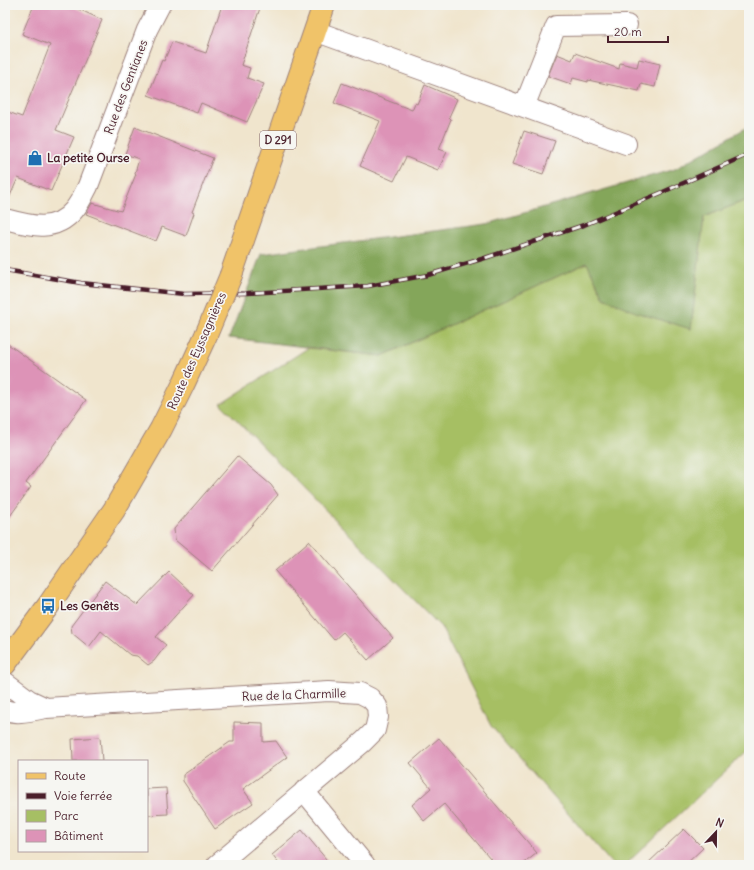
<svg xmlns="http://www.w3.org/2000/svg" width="754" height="870" viewBox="0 0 754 870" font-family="Delius,sans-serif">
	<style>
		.green { fill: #a6bf64; stroke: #786f48 }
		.forest { fill: #84a65a; stroke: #676242 }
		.building { fill: #dd93b7 }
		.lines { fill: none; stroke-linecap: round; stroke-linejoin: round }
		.minor-casing { stroke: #9d827c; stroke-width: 22 }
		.major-casing { stroke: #9d827c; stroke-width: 24 }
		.minor { stroke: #fff; stroke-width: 20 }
		.major { stroke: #f0c369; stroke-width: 22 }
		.rail-casing { stroke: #4a1f2b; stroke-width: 4.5 }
		.rail { stroke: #f6f6f2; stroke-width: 3; stroke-dasharray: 9; stroke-linecap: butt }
		.major-bridge-casing { stroke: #9d827c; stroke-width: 24; stroke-linecap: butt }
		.major-bridge { stroke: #f0c369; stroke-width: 22 }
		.labels { text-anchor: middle; stroke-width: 3.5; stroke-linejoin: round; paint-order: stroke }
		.shield { fill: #f6f6f2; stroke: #7e6067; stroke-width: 1 }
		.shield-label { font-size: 11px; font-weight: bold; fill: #4a1f2b }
		.street-label { font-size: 12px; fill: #4a1f2b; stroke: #f6f6f2 }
		.poi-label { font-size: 12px; font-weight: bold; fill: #4a1f2b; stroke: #f6f6f2; text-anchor: start }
	</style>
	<rect width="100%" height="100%" fill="#f6f6f2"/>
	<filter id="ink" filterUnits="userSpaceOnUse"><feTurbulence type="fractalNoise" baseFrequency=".025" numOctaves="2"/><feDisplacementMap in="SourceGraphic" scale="8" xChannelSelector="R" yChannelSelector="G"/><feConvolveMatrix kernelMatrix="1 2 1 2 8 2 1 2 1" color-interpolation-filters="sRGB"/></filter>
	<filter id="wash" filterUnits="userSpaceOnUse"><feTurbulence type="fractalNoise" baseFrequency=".012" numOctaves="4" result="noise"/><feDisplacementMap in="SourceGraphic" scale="16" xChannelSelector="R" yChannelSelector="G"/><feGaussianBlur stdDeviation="0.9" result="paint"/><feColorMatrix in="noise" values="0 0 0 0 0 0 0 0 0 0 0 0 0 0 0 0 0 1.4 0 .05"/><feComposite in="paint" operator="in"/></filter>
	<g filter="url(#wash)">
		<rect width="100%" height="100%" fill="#f0e5cd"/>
		<path class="green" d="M749,199v550l-124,116h-12l-122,-139 -50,-99 -220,-223 87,-56 74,8 205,-93 17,35 87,31 13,-112z"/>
		<path class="forest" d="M749,126v73l-45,18 -13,112 -53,-16 -34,-15 -17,-35 -205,93 -153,-18 32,-84 225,-30 189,-55z"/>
		<g id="blocks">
			<path class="building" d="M34,5h36l32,15 -46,110 18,7 -23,54 -33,-13 -13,29v-96l17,6 28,-72 -28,-11z
				M222,5h39l-20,60 9,3 -3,10 17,6 -17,38 -46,-19 -4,10 -49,-18 14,-35 2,1 8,-19 34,11z
				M575,53l44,16 1,-6 17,4 2,-8 21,5 -5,23 -14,-3 -2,7 -51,-11v2l-15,-4 -2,6 -23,-8 9,-22 15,6z
				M342,83l70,27 3,-7 2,1 8,-19 32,14 -8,18 2,2 -12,30 8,3 -9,18 -32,-13 -12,24 -34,-15 20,-45 -46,-18z
				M135,127l78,31 -21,54 2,1 -8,23 -24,-9 -6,14 -70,-27 6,-11 29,8 15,-37 -1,-1 4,-14 -14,-5z
				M524,131l31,10 -12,33 -31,-10z
				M5,342l81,58 -60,83 5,4 -26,36z
				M237,456l34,29 7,10 -66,76 -37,-31 -1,-11z
				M309,541l84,97 -25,22 -25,-28 -9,8 -59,-69z
				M169,572l25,23 -38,42 10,8 -12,16 -6,4 -11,-9 -7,-1 -29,-24 -12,16 -17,-14 -1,-7 34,-45 32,24z
				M234,722l29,1v19l13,-1 11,16 -44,32 10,14 -38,26 -32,-48v-6l47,-33h4z
				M100,737l2,24h-29l-1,-22z
				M439,738l98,115 -15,12h-26l-52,-61 -20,17 -12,-16 19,-17 -21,-25z
				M166,788l2,26 -21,1v-26z
				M684,829l19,19 -18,17h-39z
				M302,830l29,35h-51l-8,-10z"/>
		</g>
	</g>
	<g filter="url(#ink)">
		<use href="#blocks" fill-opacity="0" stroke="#9d827c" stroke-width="1"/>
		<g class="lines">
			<g class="minor-casing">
				<path id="minor" d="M315,31l311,113
					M524,107l32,-81 71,-1
					M5,219c26,7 50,14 69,-9 6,-7 10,-16 14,-24l59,-156 13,-25
					M5,682l24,18 17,8
					M5,710c13,5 28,0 41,-2l283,-17 31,2 10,5 7,8 1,11 -3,13 -12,12 -146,123
					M304,791l61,74"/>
			</g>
			<g class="major-casing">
				<path id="major" d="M231,275l93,-270
					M5,664l43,-58 66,-96 47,-81 22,-44 23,-50"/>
			</g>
			<use href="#minor" class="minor"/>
			<use href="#major" class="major"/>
			<g class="rail-casing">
				<path id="rail" d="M5,270l76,13 103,11 64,-1 120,-7 60,-11 57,-17 99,-33 79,-33 86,-38"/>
			</g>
			<use href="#rail" class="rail"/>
			<g class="major-bridge-casing">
				<path id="major-bridge" d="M206,335l25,-60"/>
			</g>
			<use href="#major-bridge" class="major-bridge"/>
		</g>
	</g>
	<defs>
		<g id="shop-bare" transform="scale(1.2)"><path d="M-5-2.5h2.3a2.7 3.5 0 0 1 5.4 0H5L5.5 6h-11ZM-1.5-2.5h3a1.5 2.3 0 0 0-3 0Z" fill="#1f6fb2" stroke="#f6f6f2" stroke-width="2.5" paint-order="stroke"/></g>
		<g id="bus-bare" transform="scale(1.2)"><path d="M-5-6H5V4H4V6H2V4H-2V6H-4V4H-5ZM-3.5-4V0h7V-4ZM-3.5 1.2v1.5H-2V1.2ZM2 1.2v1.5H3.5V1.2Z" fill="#1f6fb2" stroke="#f6f6f2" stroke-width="2.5" paint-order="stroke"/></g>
	</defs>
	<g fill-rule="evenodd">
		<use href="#shop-bare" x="35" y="158"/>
		<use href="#bus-bare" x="48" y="606"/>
	</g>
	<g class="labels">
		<rect class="shield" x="260" y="131" width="36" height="18" rx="3"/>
		<g class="shield-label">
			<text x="278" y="144">D 291</text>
		</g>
		<g class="street-label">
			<text transform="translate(126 87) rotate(-69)" y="4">Rue des Gentianes</text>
			<text transform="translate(197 351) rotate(-66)" y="4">Route des Eyssagnières</text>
			<text transform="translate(294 695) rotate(-2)" y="4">Rue de la Charmille</text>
		</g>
		<g class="poi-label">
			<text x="47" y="162">La petite Ourse</text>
			<text x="60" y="610">Les Genêts</text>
		</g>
	</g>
	<rect width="754" height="870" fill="none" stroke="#f6f6f2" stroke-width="20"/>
	<rect x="18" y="760" width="130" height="92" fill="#f6f6f2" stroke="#b1a0a2"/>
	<rect x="26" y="773" width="20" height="6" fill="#f0c369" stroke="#b1a0a2"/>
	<text x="54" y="780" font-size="12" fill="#4a1f2b">Route</text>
	<rect x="26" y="793" width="20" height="6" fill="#4a1f2b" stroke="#b1a0a2"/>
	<text x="54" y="800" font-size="12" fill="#4a1f2b">Voie ferrée</text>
	<rect x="26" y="810" width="20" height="12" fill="#a6bf64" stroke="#b1a0a2"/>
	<text x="54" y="820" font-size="12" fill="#4a1f2b">Parc</text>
	<rect x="26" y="830" width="20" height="12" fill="#dd93b7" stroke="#b1a0a2"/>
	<text x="54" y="840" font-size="12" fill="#4a1f2b">Bâtiment</text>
	<g transform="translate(716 832) rotate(22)" stroke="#f6f6f2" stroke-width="3" paint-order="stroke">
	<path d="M0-3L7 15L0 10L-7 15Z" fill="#4a1f2b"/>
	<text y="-6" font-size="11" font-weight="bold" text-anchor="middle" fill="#4a1f2b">N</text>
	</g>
	<path d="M608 36v6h60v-6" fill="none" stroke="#4a1f2b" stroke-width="2"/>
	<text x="614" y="36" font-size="12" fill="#4a1f2b" stroke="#f6f6f2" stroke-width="3" paint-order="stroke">20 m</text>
</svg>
